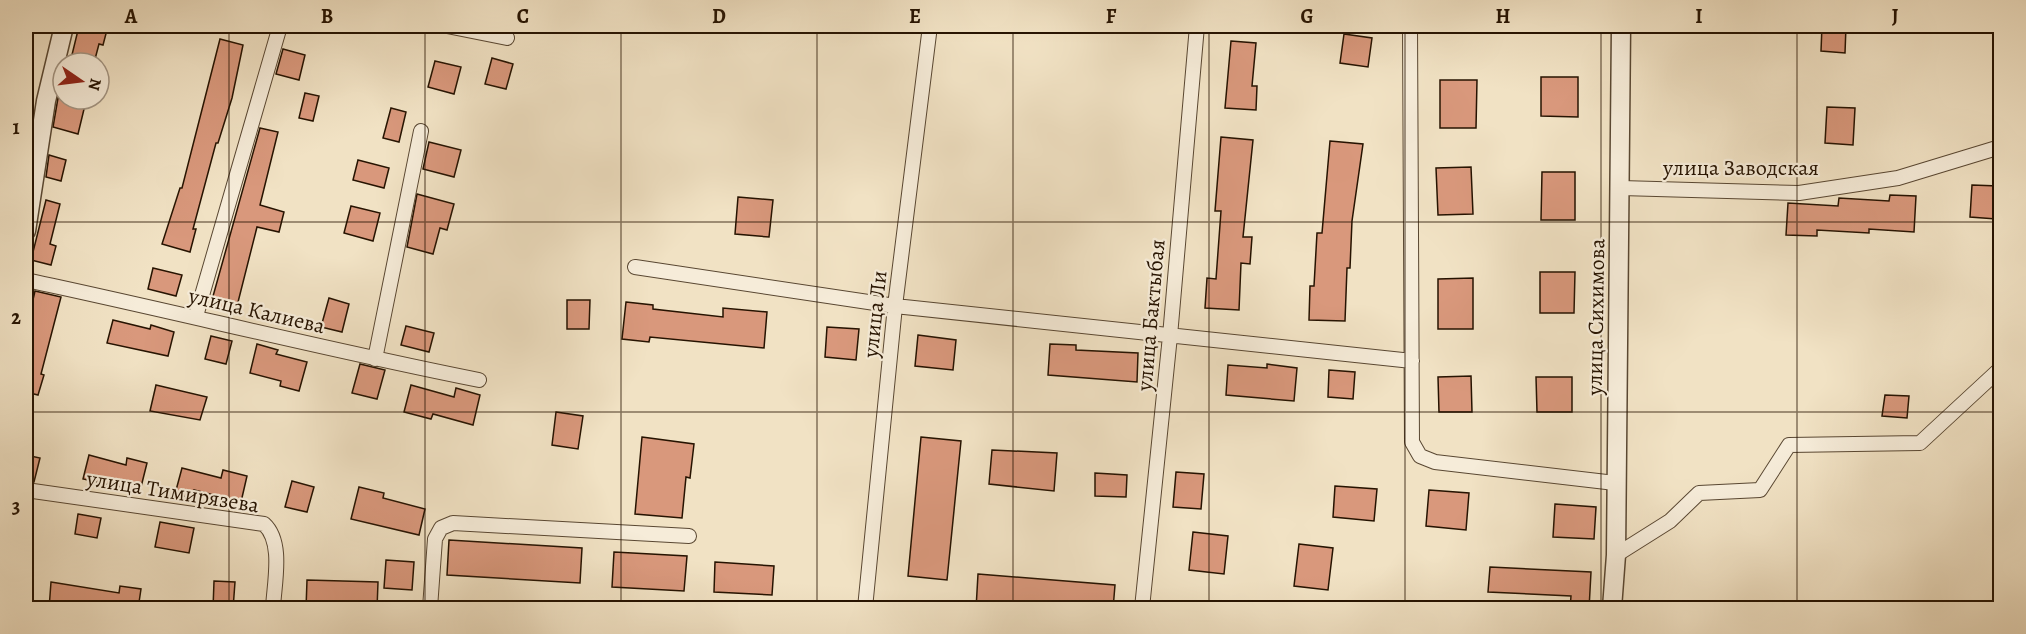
<svg xmlns="http://www.w3.org/2000/svg" width="2026" height="634" viewBox="0 0 2026 634" font-family="Alegreya,serif">
	<style>
		.building { fill: #d9987c; stroke: #261301; stroke-width: 1.5 }
		.lines { fill: none; stroke-linecap: round; stroke-linejoin: round }
		.minor-casing { stroke: #594732; stroke-width: 16 }
		.tertiary-casing { stroke: #594732; stroke-width: 21 }
		.minor { stroke: #f6ecd9; stroke-width: 14 }
		.tertiary { stroke: #f6ecd9; stroke-width: 18 }
		.grid { fill: none; stroke: #261301; stroke-width: 1.5; stroke-opacity: 0.55 }
		.labels { text-anchor: middle; stroke-width: 4.5; stroke-linejoin: round; paint-order: stroke }
		.street-label { font-size: 22px; fill: #261301; stroke: #f6ecd9 }
		.neatline { fill: none; stroke: #261301; stroke-width: 2 }
		.grid-label { font-size: 20px; text-anchor: middle; font-weight: bold; fill: #261301 }
	</style>
	<rect width="100%" height="100%" fill="#f1e2c4"/>
	<filter id="stains"><feTurbulence type="fractalNoise" baseFrequency=".00333" numOctaves="4"/><feColorMatrix values="0 0 0 0 .2 0 0 0 0 .09 0 0 0 0 .02 0 0 0 .5 -.17"/></filter>
	<radialGradient id="worn" r=".72"><stop offset=".6" stop-color="#630" stop-opacity="0"/><stop offset="1" stop-color="#630" stop-opacity=".3"/></radialGradient>
	<path class="building" d="M79,26h29l-5,19 -4,-1 -5,19h-24z
		M1822,26h24l-1,27 -24,-2z
		M1344,34l28,4 -4,29 -28,-4z
		M220,39l23,6 -11,53 -14,45h-2l-23,86h3l-6,23 -28,-8 18,-56h2z
		M1231,41l25,2 -4,43h5l-1,24 -31,-2z
		M283,49l22,6 -6,25 -23,-6z
		M492,58l21,6 -7,25 -21,-5z
		M435,61l26,6 -7,27 -26,-7z
		M1541,77h37v40l-37,-1z
		M1440,80h37l-1,48h-36z
		M305,93l14,3 -6,25 -14,-3z
		M58,98l27,7 -7,29 -25,-7z
		M1827,107l28,1 -2,37 -28,-2z
		M391,108l15,4 -7,30 -16,-4z
		M260,128l18,4 -18,73 24,7 -5,20 -22,-5 -22,87 -25,-7z
		M1221,137l32,3 -10,97h9l-2,27 -9,-1 -2,47 -34,-2 2,-30 9,1 5,-68h-6z
		M1330,141l33,3 -11,77 -2,47h-3l-2,53 -36,-1 1,-34h4l3,-53h5z
		M429,142l32,8 -7,27 -31,-8z
		M49,155l17,5 -5,21 -15,-4z
		M358,160l31,8 -5,20 -31,-8z
		M1471,167l2,47 -35,1 -2,-47z
		M1542,172h33v48h-34z
		M1972,185l26,1 -2,33 -26,-2z
		M417,194l37,10 -7,26 -7,-2 -7,26 -26,-7z
		M1890,195l26,1 -2,36 -45,-3v4l-52,-3v6l-31,-1 2,-32 50,3 1,-8 50,3z
		M738,197l35,3 -4,37 -34,-3z
		M46,200l14,4 -10,40 6,2 -5,19 -20,-5z
		M351,206l29,7 -7,28 -29,-8z
		M153,268l29,7 -6,21 -28,-7z
		M1540,272h35l-1,41h-34z
		M1473,278v51h-35v-50z
		M35,291l26,6 -20,77 3,1 -6,20 -12,-3v-62z
		M329,298l20,6 -7,28 -21,-5z
		M567,300h23l-1,29h-22z
		M626,302l27,3v4l70,8v-9l44,4 -3,36 -114,-11 -1,5 -27,-3z
		M113,320l37,9 1,-4 23,7 -6,24 -61,-13z
		M406,326l28,7 -5,19 -28,-7z
		M827,327l32,2 -3,31 -31,-3z
		M918,335l38,5 -3,30 -38,-4z
		M211,336l21,5 -6,23 -21,-5z
		M257,344l21,6 -2,4 31,8 -8,29 -19,-5 1,-5 -31,-8z
		M1050,344l26,1v5l62,3 -1,29 -89,-7z
		M360,364l25,6 -8,29 -25,-6z
		M1267,364l30,4 -3,33 -68,-6 2,-30 39,3z
		M1329,370l26,2 -2,27 -25,-2z
		M1471,376l1,36h-33l-1,-35z
		M1536,377h36v35h-35z
		M156,385l51,12 -7,23 -50,-9z
		M411,385l43,12 2,-9 24,7 -7,30 -40,-11 -2,5 -27,-7z
		M1885,395l24,1 -2,22 -25,-2z
		M556,412l27,4 -5,33 -26,-4z
		M642,437l52,7 -4,34 -4,-1 -4,41 -47,-4z
		M921,437l40,4 -14,139 -39,-4z
		M992,450l65,3 -3,38 -65,-7z
		M26,455l14,3 -6,24 -8,-1z
		M89,455l37,10 1,-7 20,5 -7,28 -57,-12z
		M182,468l39,10 2,-8 24,6 -6,26 -47,-12 -2,8 -17,-4z
		M1176,472l28,2 -3,35 -28,-2z
		M1095,473l32,2 -1,22 -31,-1z
		M292,481l22,6 -7,25 -22,-5z
		M1335,486l42,3 -3,32 -41,-4z
		M359,487l25,6 -1,5 42,11 -6,26 -68,-16z
		M1429,490l40,3 -3,37 -40,-4z
		M1555,504l41,3 -2,32 -41,-2z
		M78,514l23,4 -4,20 -22,-4z
		M160,522l34,6 -5,25 -34,-6z
		M1193,532l35,4 -4,38 -35,-4z
		M449,540l133,8 -2,35 -133,-8z
		M1299,544l34,4 -5,42 -34,-4z
		M614,552l73,4 -3,35 -72,-4z
		M386,560l28,2 -2,28 -28,-2z
		M715,562l59,4 -2,29 -58,-3z
		M1490,567l101,5 -2,37h-19l1,-13 -83,-4z
		M978,574l137,11 -2,24h-137z
		M307,580l71,2 -1,27h-71z
		M214,581l21,1 -2,27h-20z
		M51,582l68,11 1,-7 21,3 -3,20h-89z"/>
	<g class="lines">
		<g class="minor-casing">
			<path id="minor" d="M447,26l60,12
				M1410,26l2,416 8,14 15,6 180,21
				M1621,188l178,5 99,-15 102,-31
				M635,267l260,39 517,55
				M26,280c151,32 301,70 453,100
				M196,316l84,-290
				M375,359l46,-228
				M26,490l238,34c20,18 10,60 9,84
				M1616,555l54,-34 29,-28 61,-3 29,-45 131,-2 80,-74
				M430,608l5,-69 6,-11 12,-5 236,13
				M865,608l30,-302 35,-280
				M1142,608l28,-272 27,-310"/>
		</g>
		<g class="tertiary-casing">
			<path id="tertiary" d="M26,231l20,-130 18,-75
				M1612,608l4,-53 5,-529"/>
		</g>
		<use href="#minor" class="minor"/>
		<use href="#tertiary" class="tertiary"/>
	</g>
	<path class="grid" d="M229,26v582M425,26v582M621,26v582M817,26v582M1013,26v582M1209,26v582M1405,26v582M1601,26v582M1797,26v582M26,222h1974M26,412h1974"/>
	<g class="labels">
		<g class="street-label">
			<text x="1741" y="175">улица Заводская</text>
			<text transform="translate(257 310) rotate(13)" y="8">улица Калиева</text>
			<text transform="translate(874 314) rotate(-84)" y="8">улица Ли</text>
			<text transform="translate(1150 315) rotate(-85)" y="8">улица Бактыбая</text>
			<text transform="translate(1595 317) rotate(-89)" y="8">улица Сихимова</text>
			<text transform="translate(173 491) rotate(9)" y="8">улица Тимирязева</text>
		</g>
	</g>
	<rect width="2026" height="634" fill="none" stroke="#f1e2c4" stroke-width="66"/>
	<g transform="translate(81 81) rotate(104)"><circle r="28" fill="#f6ecd9" stroke="#a39583" stroke-width="1.5"/>
	<path d="M0-4.5L10 22L0 15L-10 22Z" fill="#8f2418"/>
	<text y="-9" font-size="16" font-weight="bold" text-anchor="middle" fill="#261301">N</text>
	</g>
	<rect x="33" y="33" width="1960" height="568" class="neatline"/>
	<g class="grid-label">
		<text x="131" y="23">A</text>
		<text x="327" y="23">B</text>
		<text x="523" y="23">C</text>
		<text x="719" y="23">D</text>
		<text x="915" y="23">E</text>
		<text x="1111" y="23">F</text>
		<text x="1307" y="23">G</text>
		<text x="1503" y="23">H</text>
		<text x="1699" y="23">I</text>
		<text x="1895" y="23">J</text>
		<text x="16" y="134">1</text>
		<text x="16" y="324">2</text>
		<text x="16" y="513">3</text>
	</g>
	<rect width="100%" height="100%" filter="url(#stains)"/>
	<rect width="100%" height="100%" fill="url(#worn)"/>
</svg>
